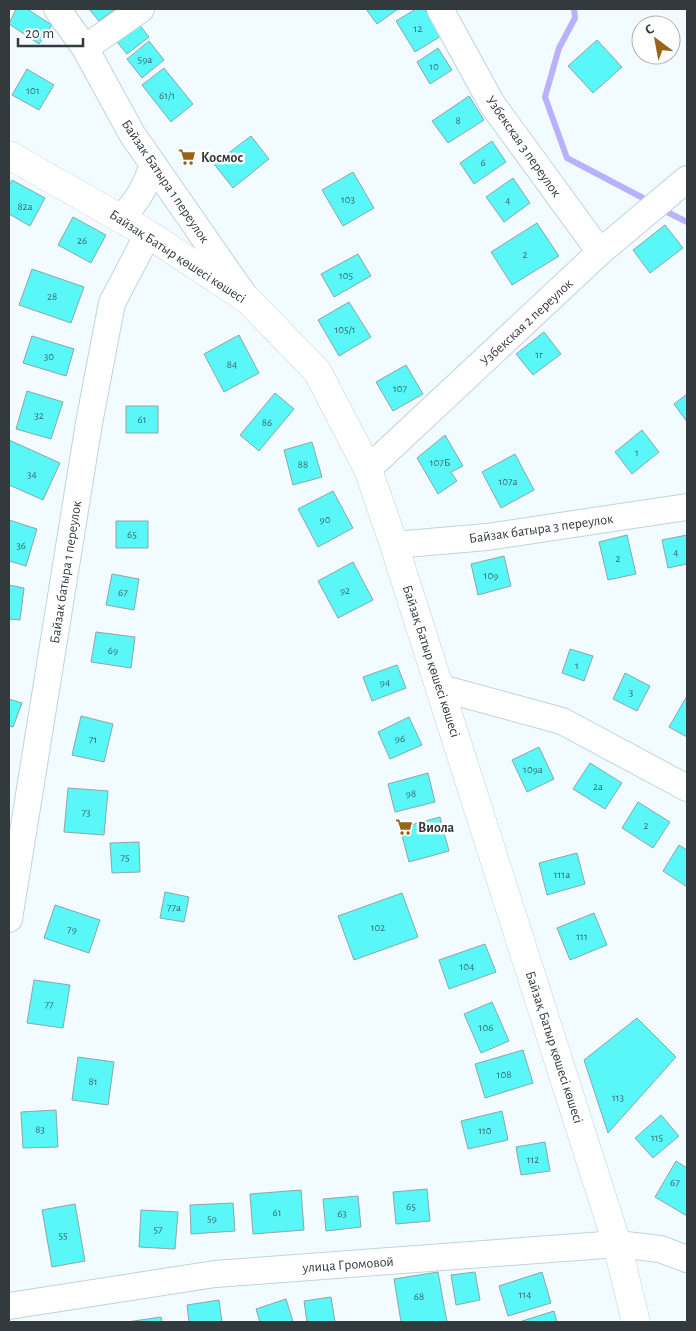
<svg xmlns="http://www.w3.org/2000/svg" width="696" height="1331" viewBox="0 0 696 1331" font-family="'Alegreya Sans',sans-serif">
	<style>
		.lines { fill: none; stroke-linecap: round; stroke-linejoin: round }
		.stream { stroke: #b9b1fb; stroke-width: 6 }
		.building { fill: #59f7f8; stroke: #8ea6a6 }
		.minor-casing { stroke: #bfd4de; stroke-width: 28 }
		.major-casing { stroke: #bfd4de; stroke-width: 29 }
		.minor { stroke: #fff; stroke-width: 26 }
		.major { stroke: #fff; stroke-width: 28 }
		.labels { text-anchor: middle; stroke-width: 5; stroke-linejoin: round; paint-order: stroke }
		.number-label { font-size: 11px; fill: #3c696c }
		.street-label { font-size: 14px; fill: #323a3e; stroke: #fff }
		.poi-label { font-size: 14px; font-weight: bold; fill: #323a3e; stroke: #fff; text-anchor: start }
	</style>
	<rect width="100%" height="100%" fill="#f2fbff"/>
	<g class="lines">
		<path class="stream" d="M574,9l1,9 -16,30 -14,49 22,61 76,40
			M663,210l24,12"/>
	</g>
	<path class="building" d="M16,9h11l25,16 -13,19 -30,-20z
		M89,9h26l-16,12z
		M366,9h32l-21,15z
		M416,9h9l16,27 -26,16 -19,-31z
		M134,18l15,19 -22,17 -15,-18z
		M597,40l25,27 -29,26 -25,-27z
		M149,41l15,19 -22,18 -15,-19z
		M438,48l14,22 -22,14 -13,-22z
		M164,68l29,36 -22,18 -29,-37z
		M27,69l27,16 -15,25 -27,-15z
		M469,96l15,24 -36,23 -16,-22z
		M251,136l18,23 -36,29 -19,-24z
		M492,141l14,21 -32,22 -14,-21z
		M353,172l21,36 -31,18 -21,-36z
		M513,178l17,25 -26,19 -18,-25z
		M12,180l33,18 -15,28 -21,-12v-28z
		M73,217l33,18 -15,28 -33,-18z
		M537,223l22,33 -47,29 -21,-33z
		M665,225l18,23 -33,25 -17,-23z
		M358,254l13,22 -37,21 -13,-23z
		M32,269l52,18 -13,36 -52,-18z
		M349,302l22,35 -32,19 -21,-36z
		M544,332l17,22 -28,21 -17,-21z
		M239,335l20,38 -35,19 -20,-38z
		M32,336l42,13 -8,27 -43,-13z
		M406,365l17,29 -30,17 -17,-29z
		M27,391l36,11 -12,37 -35,-10z
		M275,393l19,16 -35,42 -19,-16z
		M687,394v28l-13,-18z
		M126,406h32v27h-32z
		M642,430l17,22 -27,22 -17,-22z
		M445,435l18,31 -12,6 6,9 -19,13 -21,-36z
		M9,440l51,23 -17,37 -34,-15z
		M312,442l10,35 -29,8 -9,-35z
		M515,454l19,36 -33,18 -19,-36z
		M333,491l20,37 -35,19 -20,-38z
		M9,520l28,9 -11,37 -17,-5z
		M116,521h32v27h-32z
		M627,535l9,39 -28,6 -9,-38z
		M687,535v29l-19,4 -6,-28z
		M504,556l7,30 -33,9 -7,-31z
		M353,562l20,38 -35,18 -20,-37z
		M112,574l27,5 -5,31 -28,-5z
		M9,585l15,3 -4,32 -11,-1z
		M96,632l39,5 -4,31 -40,-6z
		M570,649l23,7 -9,25 -22,-8z
		M397,665l9,23 -34,13 -9,-24z
		M625,673l25,13 -13,25 -24,-12z
		M687,696v41l-18,-10z
		M9,699l13,4 -9,24 -4,-1z
		M81,716l32,8 -9,38 -32,-7z
		M409,717l13,28 -32,14 -12,-27z
		M539,747l15,32 -27,13 -15,-32z
		M590,763l32,20 -17,26 -32,-20z
		M428,773l7,29 -40,10 -7,-28z
		M68,788l40,3 -4,44 -40,-3z
		M638,802l32,20 -17,26 -31,-20z
		M440,817l9,34 -40,11 -9,-34z
		M139,842l1,30 -28,1 -2,-30z
		M679,845l8,5v37l-24,-16z
		M577,853l8,31 -38,11 -8,-32z
		M165,892l24,5 -5,25 -24,-4z
		M402,893l16,44 -64,23 -16,-44z
		M55,905l45,15 -11,33 -45,-15z
		M594,913l13,32 -37,15 -13,-32z
		M485,944l11,28 -47,17 -10,-29z
		M34,980l36,5 -7,43 -36,-5z
		M492,1002l17,39 -28,12 -17,-39z
		M637,1018l39,39 -68,76 -24,-73z
		M523,1050l10,33 -48,15 -10,-34z
		M78,1057l36,5 -6,43 -36,-5z
		M56,1110l2,37 -35,1 -2,-36z
		M502,1111l6,29 -40,9 -7,-28z
		M661,1115l18,21 -26,22 -18,-20z
		M545,1142l5,29 -29,4 -5,-28z
		M676,1161l11,7v48l-32,-19z
		M427,1189l3,32 -34,3 -3,-32z
		M301,1190l3,40 -51,4 -3,-40z
		M358,1196l3,31 -35,4 -3,-32z
		M233,1203l2,28 -44,3 -1,-29z
		M75,1204l10,57 -33,6 -10,-57z
		M141,1210l37,2 -3,37 -36,-2z
		M438,1272l9,50h-46l-7,-43z
		M475,1272l5,28 -24,5 -5,-30z
		M542,1272l9,31 -43,13 -9,-30z
		M331,1297l4,25h-28l-3,-21z
		M286,1299l7,23h-33l-4,-13z
		M219,1300l3,22h-33l-2,-17z
		M554,1311l3,11h-38z
		M161,1317l1,5h-35z"/>
	<g class="lines">
		<g class="minor-casing">
			<path id="minor" d="M57,9l28,39 47,86 114,164
				M440,9l52,95 108,148
				M85,48l56,-39
				M120,218c18,-16 25,-31 33,-53
				M368,469l232,-217 87,-73
				M394,545l93,-8 200,-30
				M441,688l121,33 125,67
				M9,919l80,-496 23,-120 36,-69
				M9,1306l206,-32 402,-30 43,5 27,10"/>
		</g>
		<g class="major-casing">
			<path id="major" d="M9,155l139,79 100,66 69,71 51,98 26,76 223,699 19,78"/>
		</g>
		<use href="#minor" class="minor"/>
		<use href="#major" class="major"/>
	</g>
	<defs>
		<g id="supermarket-bare" transform="scale(1.35)"><path d="M-6-5.5h2.5l.6 2H6L4.5 2H-2.5L-4.4-4H-6ZM-1.5 3.2a1.3 1.3 0 1 0 .1 0ZM3 3.2a1.3 1.3 0 1 0 .1 0Z" fill="#976418" stroke="#fff" stroke-width="2.5" paint-order="stroke"/></g>
	</defs>
	<g fill-rule="evenodd">
		<use href="#supermarket-bare" x="187" y="157"/>
		<use href="#supermarket-bare" x="404" y="827"/>
	</g>
	<g class="labels">
		<g class="number-label">
			<text x="418" y="32">12</text>
			<text x="145" y="63">59а</text>
			<text x="434" y="70">10</text>
			<text x="33" y="94">101</text>
			<text x="167" y="99">61/1</text>
			<text x="458" y="124">8</text>
			<text x="483" y="166">6</text>
			<text x="348" y="203">103</text>
			<text x="508" y="204">4</text>
			<text x="25" y="210">82а</text>
			<text x="82" y="244">26</text>
			<text x="525" y="258">2</text>
			<text x="346" y="279">105</text>
			<text x="52" y="300">28</text>
			<text x="345" y="333">105/1</text>
			<text x="539" y="358">1г</text>
			<text x="49" y="360">30</text>
			<text x="232" y="368">84</text>
			<text x="400" y="392">107</text>
			<text x="39" y="419">32</text>
			<text x="142" y="423">61</text>
			<text x="267" y="426">86</text>
			<text x="637" y="456">1</text>
			<text x="440" y="466">107Б</text>
			<text x="303" y="468">88</text>
			<text x="32" y="478">34</text>
			<text x="508" y="485">107а</text>
			<text x="325" y="523">90</text>
			<text x="132" y="538">65</text>
			<text x="21" y="549">36</text>
			<text x="676" y="556">4</text>
			<text x="618" y="562">2</text>
			<text x="491" y="579">109</text>
			<text x="345" y="594">92</text>
			<text x="123" y="596">67</text>
			<text x="113" y="654">69</text>
			<text x="577" y="669">1</text>
			<text x="385" y="686">94</text>
			<text x="631" y="696">3</text>
			<text x="400" y="742">96</text>
			<text x="93" y="743">71</text>
			<text x="533" y="773">109а</text>
			<text x="598" y="790">2а</text>
			<text x="411" y="797">98</text>
			<text x="86" y="816">73</text>
			<text x="646" y="829">2</text>
			<text x="125" y="861">75</text>
			<text x="562" y="878">111а</text>
			<text x="174" y="911">77а</text>
			<text x="378" y="931">102</text>
			<text x="72" y="933">79</text>
			<text x="582" y="940">111</text>
			<text x="467" y="970">104</text>
			<text x="49" y="1008">77</text>
			<text x="486" y="1031">106</text>
			<text x="504" y="1078">108</text>
			<text x="93" y="1085">81</text>
			<text x="618" y="1101">113</text>
			<text x="40" y="1133">83</text>
			<text x="485" y="1134">110</text>
			<text x="657" y="1141">115</text>
			<text x="533" y="1163">112</text>
			<text x="675" y="1186">67</text>
			<text x="411" y="1210">65</text>
			<text x="277" y="1216">61</text>
			<text x="342" y="1217">63</text>
			<text x="212" y="1222">59</text>
			<text x="158" y="1233">57</text>
			<text x="63" y="1239">55</text>
			<text x="525" y="1298">114</text>
			<text x="419" y="1300">68</text>
		</g>
		<g class="street-label">
			<text transform="translate(524 146) rotate(55)" y="5">Узбекская 3 переулок</text>
			<text transform="translate(166 181) rotate(56)" y="5">Байзак Батыра 1 переулок</text>
			<text transform="translate(178 256) rotate(33)" y="5">Байзақ Батыр қөшесі көшесі</text>
			<text transform="translate(526 322) rotate(-43)" y="5">Узбекская 2 переулок</text>
			<text transform="translate(541 528) rotate(-8)" y="5">Байзак батыра 3 переулок</text>
			<text transform="translate(65 572) rotate(-81)" y="5">Байзак батыра 1 переулок</text>
			<text transform="translate(432 661) rotate(72)" y="5">Байзақ Батыр қөшесі көшесі</text>
			<text transform="translate(555 1047) rotate(72)" y="5">Байзақ Батыр қөшесі көшесі</text>
			<text transform="translate(348 1264) rotate(-4)" y="5">улица Громовой</text>
		</g>
		<g class="poi-label">
			<text x="201" y="162">Космос</text>
			<text x="418" y="832">Виола</text>
		</g>
	</g>
	<rect width="696" height="1331" fill="none" stroke="#323a3e" stroke-width="20"/>
	<g transform="translate(656 40) rotate(328)"><circle r="24" fill="#ffffff" stroke="#adb0b2"/>
	<path d="M0-4L9 19L0 12L-9 19Z" fill="#976418"/>
	<text y="-8" font-size="14" font-weight="bold" text-anchor="middle" fill="#323a3e">С</text>
	</g>
	<path d="M18 38v8h65v-8" fill="none" stroke="#323a3e" stroke-width="2.5"/>
	<text x="25" y="38" font-size="15" fill="#323a3e" stroke="#ffffff" stroke-width="4" paint-order="stroke">20 m</text>
</svg>
